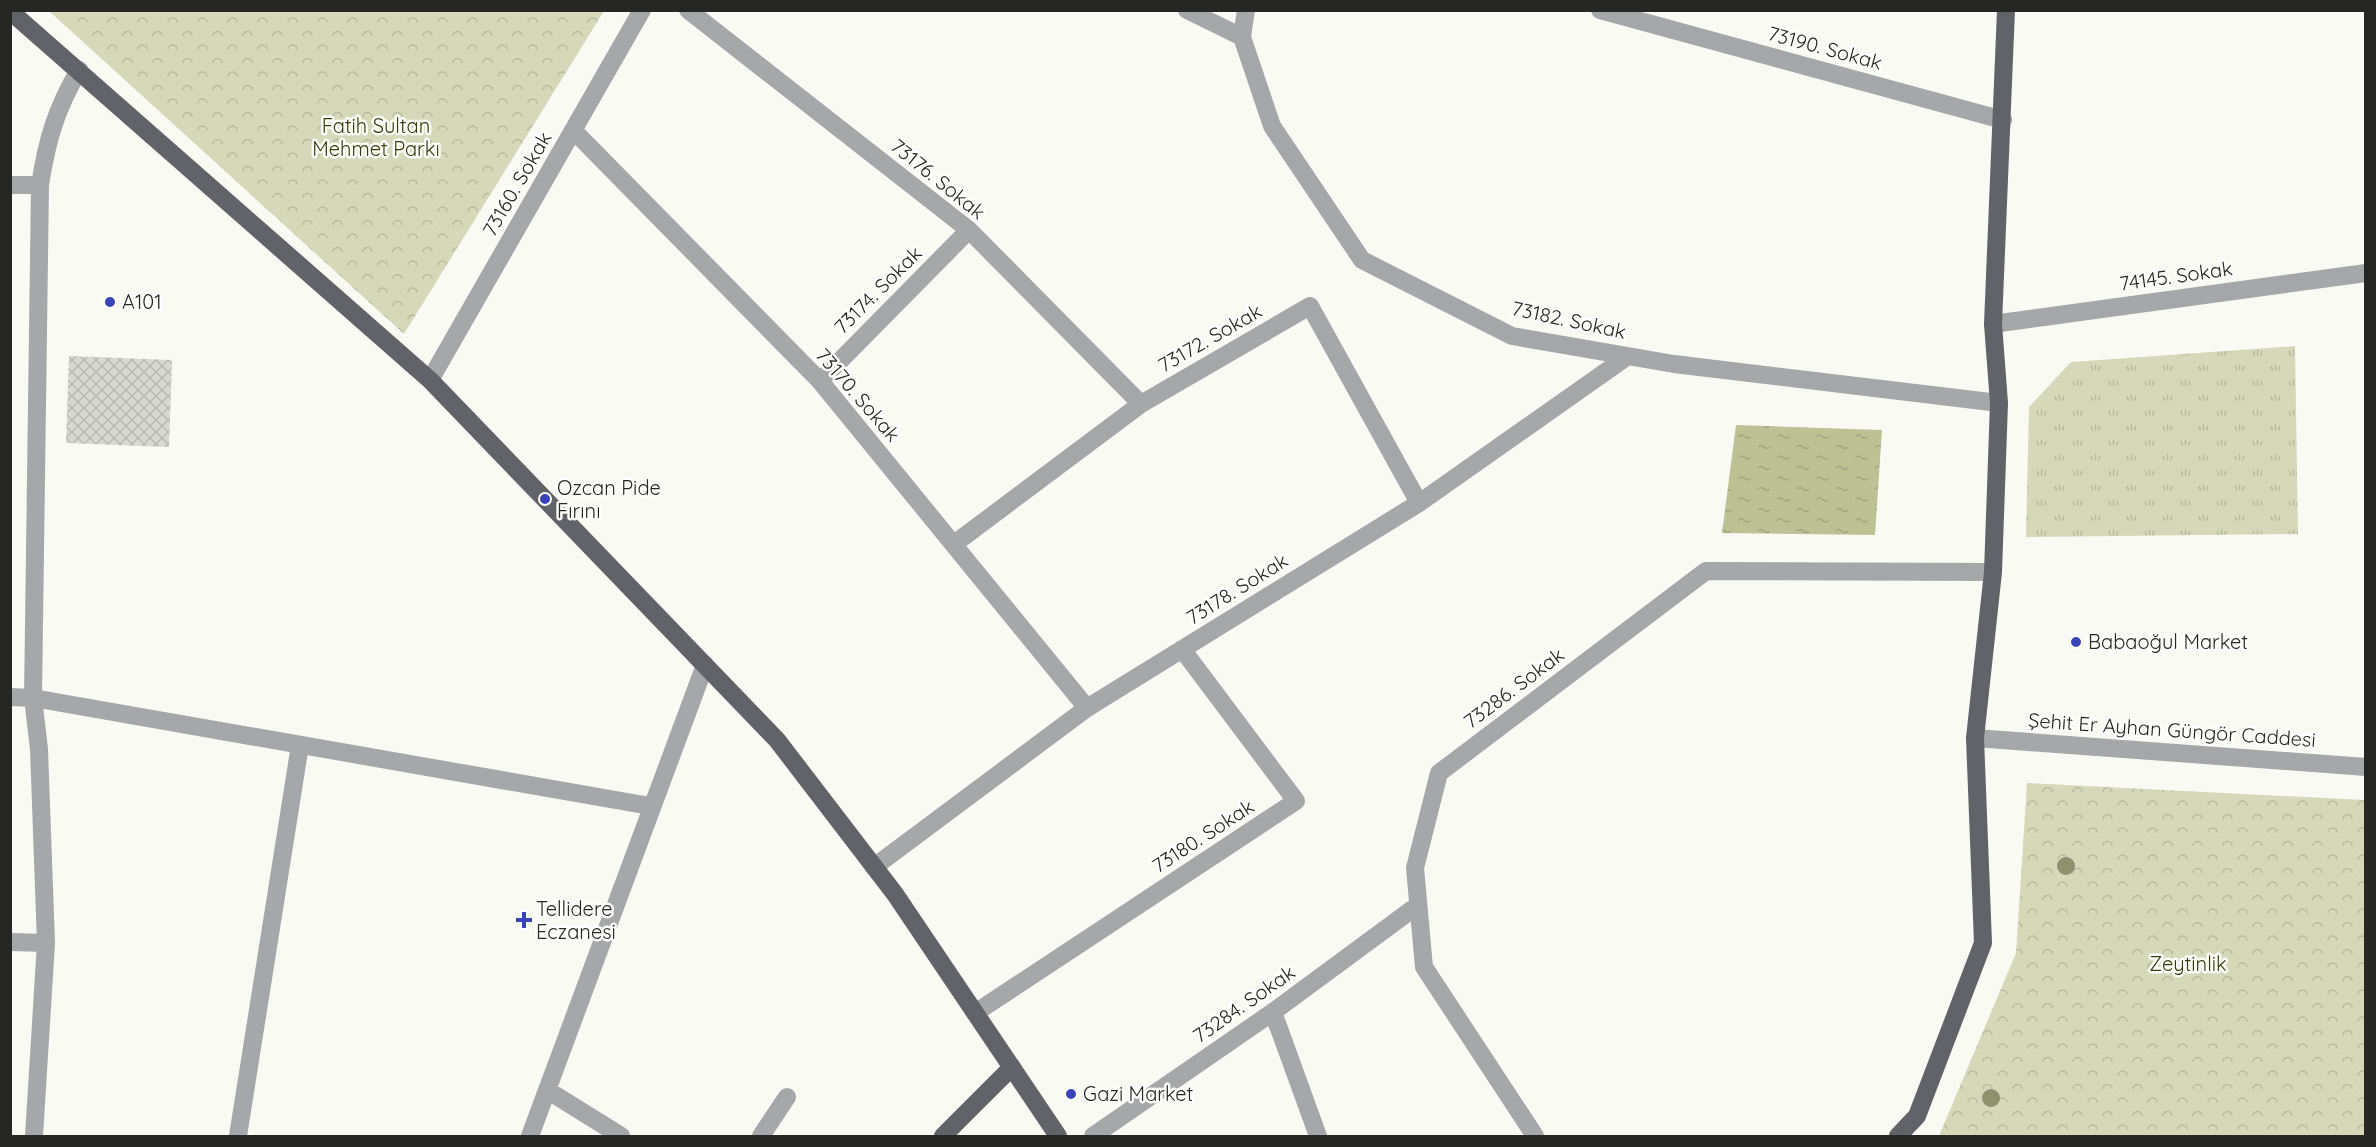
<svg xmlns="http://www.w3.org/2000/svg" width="2376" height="1147" viewBox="0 0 2376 1147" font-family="Quicksand,sans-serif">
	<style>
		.grass { fill: url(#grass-tufts) }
		.forest { fill: url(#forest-crowns) }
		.water { fill: url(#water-ripples) }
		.building { fill: url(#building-cross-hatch) }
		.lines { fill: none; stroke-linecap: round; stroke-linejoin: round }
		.minor { stroke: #a6a7a9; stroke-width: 18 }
		.major { stroke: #626368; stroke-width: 18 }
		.tree { fill: #8f916f }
		.poi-dot { fill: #3944b7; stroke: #fffffe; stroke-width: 2 }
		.labels { text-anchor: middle; stroke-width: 5; stroke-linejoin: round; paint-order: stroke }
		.street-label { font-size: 20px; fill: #262624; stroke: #fffffe }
		.park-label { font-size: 20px; fill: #383b03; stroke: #fffffe }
		.poi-label { font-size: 20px; fill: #262624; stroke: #fffffe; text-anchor: start }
	</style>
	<defs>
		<pattern id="grass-tufts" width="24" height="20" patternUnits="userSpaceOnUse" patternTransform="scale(1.5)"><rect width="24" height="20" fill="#d5d9b9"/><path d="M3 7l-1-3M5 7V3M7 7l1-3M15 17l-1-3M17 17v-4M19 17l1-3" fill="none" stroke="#b7ba9f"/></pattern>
		<pattern id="forest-crowns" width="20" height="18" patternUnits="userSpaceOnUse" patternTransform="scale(1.5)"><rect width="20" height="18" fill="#d5d9b9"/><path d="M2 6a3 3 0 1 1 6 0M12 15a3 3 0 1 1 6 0" fill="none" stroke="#b7ba9f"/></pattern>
		<pattern id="water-ripples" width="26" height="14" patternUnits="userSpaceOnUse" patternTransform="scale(1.5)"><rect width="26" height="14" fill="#bdc194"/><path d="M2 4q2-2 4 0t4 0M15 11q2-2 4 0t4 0" fill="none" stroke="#a2a67f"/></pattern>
		<pattern id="building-cross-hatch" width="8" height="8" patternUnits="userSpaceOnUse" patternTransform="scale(1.5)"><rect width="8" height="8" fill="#d8d9d3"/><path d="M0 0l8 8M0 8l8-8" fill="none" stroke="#b9bab5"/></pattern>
	</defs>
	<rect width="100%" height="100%" fill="#fafaf4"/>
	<path class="grass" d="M2295,346l3,188 -272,3 3,-130 42,-45z"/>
	<path class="forest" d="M49,11h555l-200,323z
		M2027,783l338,17v336h-426l77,-183z"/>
	<path class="water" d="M1736,425l146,5 -7,105 -153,-2z"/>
	<path class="building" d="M69,356l103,4 -3,87 -103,-4z"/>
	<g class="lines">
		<path class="minor" d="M688,10l281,220 172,174
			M1187,10l55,27
			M1246,10l-4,27 30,89 90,134 150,76 162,28 325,39
			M1600,10l403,110
			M574,131l246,250 267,327
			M10,185h30
			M1993,324l373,-51
			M430,380l212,-370
			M820,381l149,-151
			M954,544l187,-140 169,-98 109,197
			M10,697l23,1 617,108
			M1975,738l391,29
			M874,867l213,-159 332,-205 209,-147
			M10,942l36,1
			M1273,1012l45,124
			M975,1013l321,-212 -114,-152
			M547,1090l74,46
			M34,1136l12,-193 -7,-194 -6,-51 7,-513c7,-45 16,-76 39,-115
			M238,1136l62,-391
			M530,1136l175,-471
			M761,1136l26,-39
			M1093,1136l180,-124 145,-107
			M1535,1136l-111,-169 -9,-99 24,-95 267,-202 287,1"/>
		<path class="major" d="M10,11l420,369 347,360 118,154 163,242
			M943,1136l69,-69
			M1898,1136l19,-20 66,-173 -8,-205 18,-166 6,-169 -6,-79 13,-314"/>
	</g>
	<g class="tree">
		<circle cx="2066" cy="866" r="9"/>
		<circle cx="1991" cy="1098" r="9"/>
	</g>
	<g class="poi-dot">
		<circle cx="110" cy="302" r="6"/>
		<circle cx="545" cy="499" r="6"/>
		<circle cx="2076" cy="642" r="6"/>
		<path d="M521 911h6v6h6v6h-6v6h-6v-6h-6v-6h6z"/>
		<circle cx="1071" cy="1094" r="6"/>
	</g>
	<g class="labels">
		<g class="street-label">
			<text transform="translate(1825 48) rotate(15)" y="7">73190. Sokak</text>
			<text transform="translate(938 179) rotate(39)" y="7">73176. Sokak</text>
			<text transform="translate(517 184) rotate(-60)" y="7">73160. Sokak</text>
			<text transform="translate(2176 276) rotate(-8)" y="7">74145. Sokak</text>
			<text transform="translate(878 290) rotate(-45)" y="7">73174. Sokak</text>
			<text transform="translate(1569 320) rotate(12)" y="7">73182. Sokak</text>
			<text transform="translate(1210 338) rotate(-30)" y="7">73172. Sokak</text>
			<text transform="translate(858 395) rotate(49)" y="7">73170. Sokak</text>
			<text transform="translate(1237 589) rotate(-32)" y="7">73178. Sokak</text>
			<text transform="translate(1514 688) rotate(-37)" y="7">73286. Sokak</text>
			<text transform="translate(2172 730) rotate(4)" y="7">Şehit Er Ayhan Güngör Caddesi</text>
			<text transform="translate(1203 836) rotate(-33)" y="7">73180. Sokak</text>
			<text transform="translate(1244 1004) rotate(-35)" y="7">73284. Sokak</text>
		</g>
		<g class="park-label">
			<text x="376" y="133">Fatih Sultan<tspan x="376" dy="23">Mehmet Parkı</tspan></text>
			<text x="2188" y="971">Zeytinlik</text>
		</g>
		<g class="poi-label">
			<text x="122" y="309">A101</text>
			<text x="557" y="495">Ozcan Pide<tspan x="557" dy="23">Fırını</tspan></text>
			<text x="2088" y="649">Babaoğul Market</text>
			<text x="536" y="916">Tellidere<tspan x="536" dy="23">Eczanesi</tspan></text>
			<text x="1083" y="1101">Gazi Market</text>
		</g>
	</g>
	<rect width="2376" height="1147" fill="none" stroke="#262624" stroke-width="24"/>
</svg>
